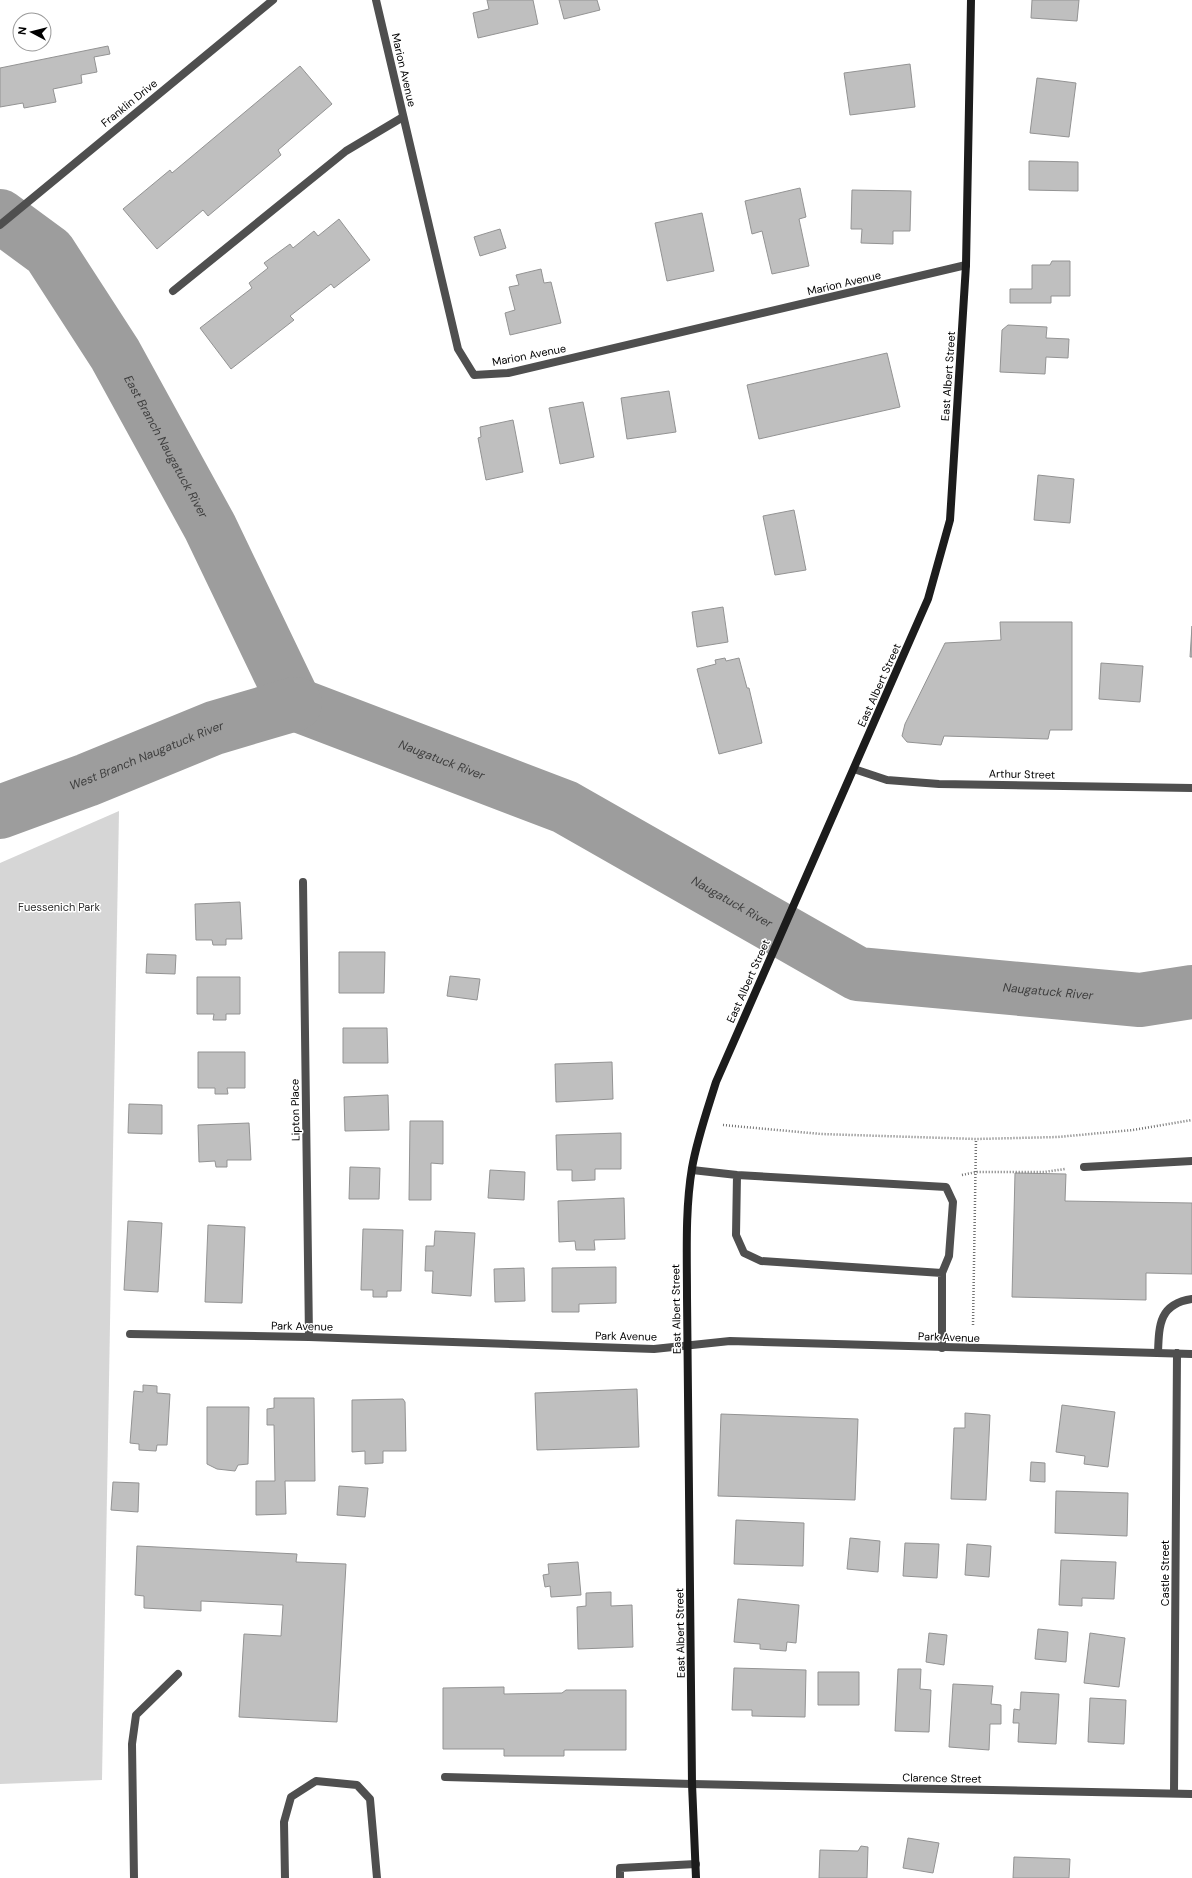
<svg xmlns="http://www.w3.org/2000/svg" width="1192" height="1878" viewBox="0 0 1192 1878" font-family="'DM Sans',sans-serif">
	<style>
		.green { fill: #d6d6d6 }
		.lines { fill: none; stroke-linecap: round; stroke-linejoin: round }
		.river { stroke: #9d9d9d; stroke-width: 54 }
		.building { fill: #bfbfbf; stroke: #939393 }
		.path { stroke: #717171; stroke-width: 2.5; stroke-dasharray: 1 2; stroke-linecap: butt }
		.lane { stroke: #4f4f4f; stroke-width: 8 }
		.street { stroke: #4f4f4f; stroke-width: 8 }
		.secondary { stroke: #1c1c1c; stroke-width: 8 }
		.labels { text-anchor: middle; stroke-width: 3; stroke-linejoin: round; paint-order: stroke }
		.street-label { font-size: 11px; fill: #000; stroke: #fff }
		.park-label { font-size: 11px; fill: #2d2d2d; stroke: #fff }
		.water-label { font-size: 12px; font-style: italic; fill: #3e3e3e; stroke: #fff }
	</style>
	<rect width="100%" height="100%" fill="#fff"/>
	<path class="green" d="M119,811l-17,969 -102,4v-921z"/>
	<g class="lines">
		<g class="river">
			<path id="s1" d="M0,216l49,36 66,102 95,173 85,177"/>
			<path id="s2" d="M295,704l270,103 293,167 282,26 52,-8"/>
			<path id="s3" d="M0,812l87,-32 127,-52 81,-24"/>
		</g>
	</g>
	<path class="building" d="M487,0h46l5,24 -60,14 -5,-25 16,-4z
		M559,0h38l3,10 -36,9z
		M1032,0h47l-2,21 -46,-3z
		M108,46l2,8 -16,3 3,15 -16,3 1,8 -29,6 3,13 -32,6 -1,-5 -23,4v-39z
		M910,64l5,43 -65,8 -6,-42z
		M300,66l32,38 -54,46 3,5 -73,61 -5,-6 -46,39 -34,-40 47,-39 2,3z
		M1037,78l39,5 -7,54 -39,-4z
		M1029,161l49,1v29l-49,-1z
		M800,188l6,29 -7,2 10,47 -37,8 -10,-43 -10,3 -7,-33z
		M852,190l59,1 -1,40h-17v13l-32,-1 1,-14h-11z
		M702,213l12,58 -47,10 -12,-58z
		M339,219l31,41 -36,28 -3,-4 -41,32 4,4 -63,49 -31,-41 52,-40 -3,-5 19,-15 -4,-5 26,-19 3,4 21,-17 4,5z
		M500,229l6,19 -26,8 -6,-19z
		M1052,261h18v35h-19v7h-41v-14h22v-24h18z
		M541,269l3,14 7,-1 10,41 -51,12 -5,-22 10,-3 -6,-23 10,-2 -3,-10z
		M1008,325l39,2 -1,11 23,1 -1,19 -22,-1 -1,17 -45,-2 2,-42z
		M887,353l13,54 -141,32 -12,-54z
		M669,391l7,41 -49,7 -6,-41z
		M583,402l11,55 -34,7 -11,-56z
		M513,420l10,52 -37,8 -8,-42 3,-1 -1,-10z
		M1038,475l36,4 -4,44 -36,-3z
		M794,510l12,60 -31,5 -12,-59z
		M723,607l5,35 -31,5 -5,-35z
		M1000,622h72v108h-22l-2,9 -104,-3 -3,9 -34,-3 -5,-6 3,-12 40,-81 56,-3z
		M1192,626v31h-2z
		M725,658l1,3 13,-3 8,30h2l13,55 -43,11 -22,-85 19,-5 -1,-4z
		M1101,663l42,3 -3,36 -41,-3z
		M240,902l2,37h-16v6h-13l-1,-5h-16l-1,-36z
		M339,952h46l-1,41h-45z
		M147,954l29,1 -1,19 -29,-1z
		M450,976l30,3 -3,21 -30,-4z
		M197,977h43v37h-14v6h-13l1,-6h-17z
		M343,1028h44l1,35h-45z
		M198,1052h47v36h-18l1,6h-13v-6h-17z
		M612,1062l1,37 -57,3 -1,-38z
		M388,1095l1,35 -44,1 -1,-34z
		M129,1104l33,1v29l-34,-1z
		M410,1121h33v43l-12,-1v37h-22z
		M249,1123l2,37h-24v7h-11l-1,-6 -16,1 -1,-37z
		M621,1133v36h-26v11l-23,1v-11h-15l-1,-35z
		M350,1167l30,1 -1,31h-30z
		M490,1170l35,2 -1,28 -36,-2z
		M1015,1173l51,1 -1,27 127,2v71l-46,-1v27l-134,-3z
		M624,1198l1,41 -31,1 1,10h-19l-1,-9 -16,1 -1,-41z
		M128,1221l34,2 -4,69 -34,-2z
		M208,1225l37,2 -3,76 -37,-1z
		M363,1229l40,1 -2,61h-14v6h-14v-7h-12z
		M435,1231l40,2 -4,63 -39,-3 1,-22h-8l1,-25h8z
		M616,1267v36l-37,1v8h-27v-44z
		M524,1268l1,33 -30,1 -1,-33z
		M143,1385l14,1v7l13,1 -3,51h-10l-1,6 -17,-1v-6l-9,-1 4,-52 9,1z
		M637,1389l2,58 -102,3 -2,-57z
		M274,1398h40l1,83h-30l1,33 -30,1v-34h19l-1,-56h-7v-16l7,-1z
		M403,1399l2,3 1,49h-23v12l-18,1v-13l-13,1v-52z
		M1062,1405l53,7 -7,55 -24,-3 1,-8 -29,-4z
		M207,1407h42l-1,57 -10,1 -3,6 -18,-2 -10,-5z
		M965,1413l25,2 -4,85 -35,-1 3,-71h11z
		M721,1414l137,5 -3,81 -137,-4z
		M1031,1462l14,1v19l-15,-1z
		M113,1482l26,1 -1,29 -27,-2z
		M339,1486l29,2 -3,29 -28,-2z
		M1056,1491l72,2 -1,43 -72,-3z
		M736,1520l68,3 -1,43 -69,-2z
		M850,1538l30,3 -2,31 -31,-3z
		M905,1543l34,1 -2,34 -34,-2z
		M967,1544l24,2 -2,31 -24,-2z
		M137,1546l160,8 -1,8 50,2 -9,158 -98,-5 5,-83 37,2 2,-31 -82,-4v10l-57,-3v-12l-9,-1z
		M1061,1560l55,2 -2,37 -32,-1v8l-23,-1z
		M578,1562l3,33 -30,2 -1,-11 -5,1 -2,-12 6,-1 -1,-10z
		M611,1592v14l21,-1 1,42 -55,2 -1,-42 9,-1v-13z
		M738,1599l61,6 -3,38 -9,-1 -1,9 -26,-2v-5l-26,-2z
		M1038,1629l30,3 -2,30 -31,-3z
		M929,1633l18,2 -3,30 -18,-3z
		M1090,1633l35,5 -6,49 -35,-4z
		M734,1668l72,2 -1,47 -53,-1v-6h-20z
		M898,1669h23l-1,20 11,1 -2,42 -34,-1z
		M818,1672h41v33h-41z
		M953,1684l40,2 -2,18 10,1v19h-11l-1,26 -40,-3z
		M504,1687v7l58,-1 4,-3h60v60h-62v6h-60v-7h-61v-61z
		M1021,1692l38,2 -3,50 -38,-2 1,-19h-6l1,-14 6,1z
		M1090,1698l36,2 -2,44 -36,-2z
		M908,1838l31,5 -6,30 -30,-5z
		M861,1846l7,1 -1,31h-48l1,-28 38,1z
		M1014,1857l56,2 -1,19h-56z"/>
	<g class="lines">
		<path class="path" d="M723,1125l98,9 155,5 82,-2 75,-7 59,-10
			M962,1175l14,-3h68l21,-3
			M973,1325l3,-186"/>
		<path class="lane" d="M173,291l173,-140 57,-34
			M1084,1167l108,-6
			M692,1170l45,5 209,12 7,15 -4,54 -7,17v75
			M737,1175l-1,60 8,18 17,8 181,12
			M1158,1353c1,-28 1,-49 34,-54
			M445,1777l247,7
			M134,1878l-2,-134 4,-29 42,-41
			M285,1878l-1,-56 7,-25 25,-16 41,4 13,14 7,79
			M620,1878v-10l76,-4"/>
		<path class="street" d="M376,0l82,349 16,26 34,-2 458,-108
			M0,225l273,-225
			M854,769l33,11 52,4 253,4
			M303,882l6,455
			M130,1334l179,3 345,12 76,-8 462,13
			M692,1784l500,10
			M1174,1793l3,-440"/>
		<path class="secondary" d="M696,1878l-4,-94 -5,-487c0,-43 -2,-87 5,-129 5,-29 15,-57 24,-86l212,-483 22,-79 16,-255 5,-265"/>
	</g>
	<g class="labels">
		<g class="street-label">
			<text transform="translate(404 70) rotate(77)" y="4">Marion Avenue</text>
			<text transform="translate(129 103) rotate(-39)" y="4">Franklin Drive</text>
			<text transform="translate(844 283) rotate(-13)" y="4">Marion Avenue</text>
			<text transform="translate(529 355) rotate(-11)" y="4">Marion Avenue</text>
			<text transform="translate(948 376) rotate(-86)" y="4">East Albert Street</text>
			<text transform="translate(879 685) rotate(-66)" y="4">East Albert Street</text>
			<text transform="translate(1022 774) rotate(1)" y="4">Arthur Street</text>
			<text transform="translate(748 981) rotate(-66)" y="4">East Albert Street</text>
			<text transform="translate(295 1110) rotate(-91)" y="4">Lipton Place</text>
			<text transform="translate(676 1309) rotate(-91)" y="4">East Albert Street</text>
			<text transform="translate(302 1326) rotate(1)" y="4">Park Avenue</text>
			<text transform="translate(626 1336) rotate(1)" y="4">Park Avenue</text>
			<text transform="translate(949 1337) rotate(2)" y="4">Park Avenue</text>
			<text transform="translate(1165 1573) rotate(-90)" y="4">Castle Street</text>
			<text transform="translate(680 1633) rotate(-91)" y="4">East Albert Street</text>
			<text transform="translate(942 1778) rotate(1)" y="4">Clarence Street</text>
		</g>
		<g class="park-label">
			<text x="59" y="911">Fuessenich Park</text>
		</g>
		<g class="water-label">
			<text dy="4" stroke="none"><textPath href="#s1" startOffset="288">East Branch Naugatuck River</textPath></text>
			<text dy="4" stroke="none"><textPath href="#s3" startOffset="157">West Branch Naugatuck River</textPath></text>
			<text dy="4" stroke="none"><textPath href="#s2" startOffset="157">Naugatuck River</textPath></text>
			<text dy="4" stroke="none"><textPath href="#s2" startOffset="481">Naugatuck River</textPath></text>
			<text dy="4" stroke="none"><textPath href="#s2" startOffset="817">Naugatuck River</textPath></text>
		</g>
	</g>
	<g transform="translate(32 32) rotate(277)"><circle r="19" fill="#ffffff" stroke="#999999"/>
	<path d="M0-3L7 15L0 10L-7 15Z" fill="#000000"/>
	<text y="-6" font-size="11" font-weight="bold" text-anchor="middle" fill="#000000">N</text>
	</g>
</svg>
